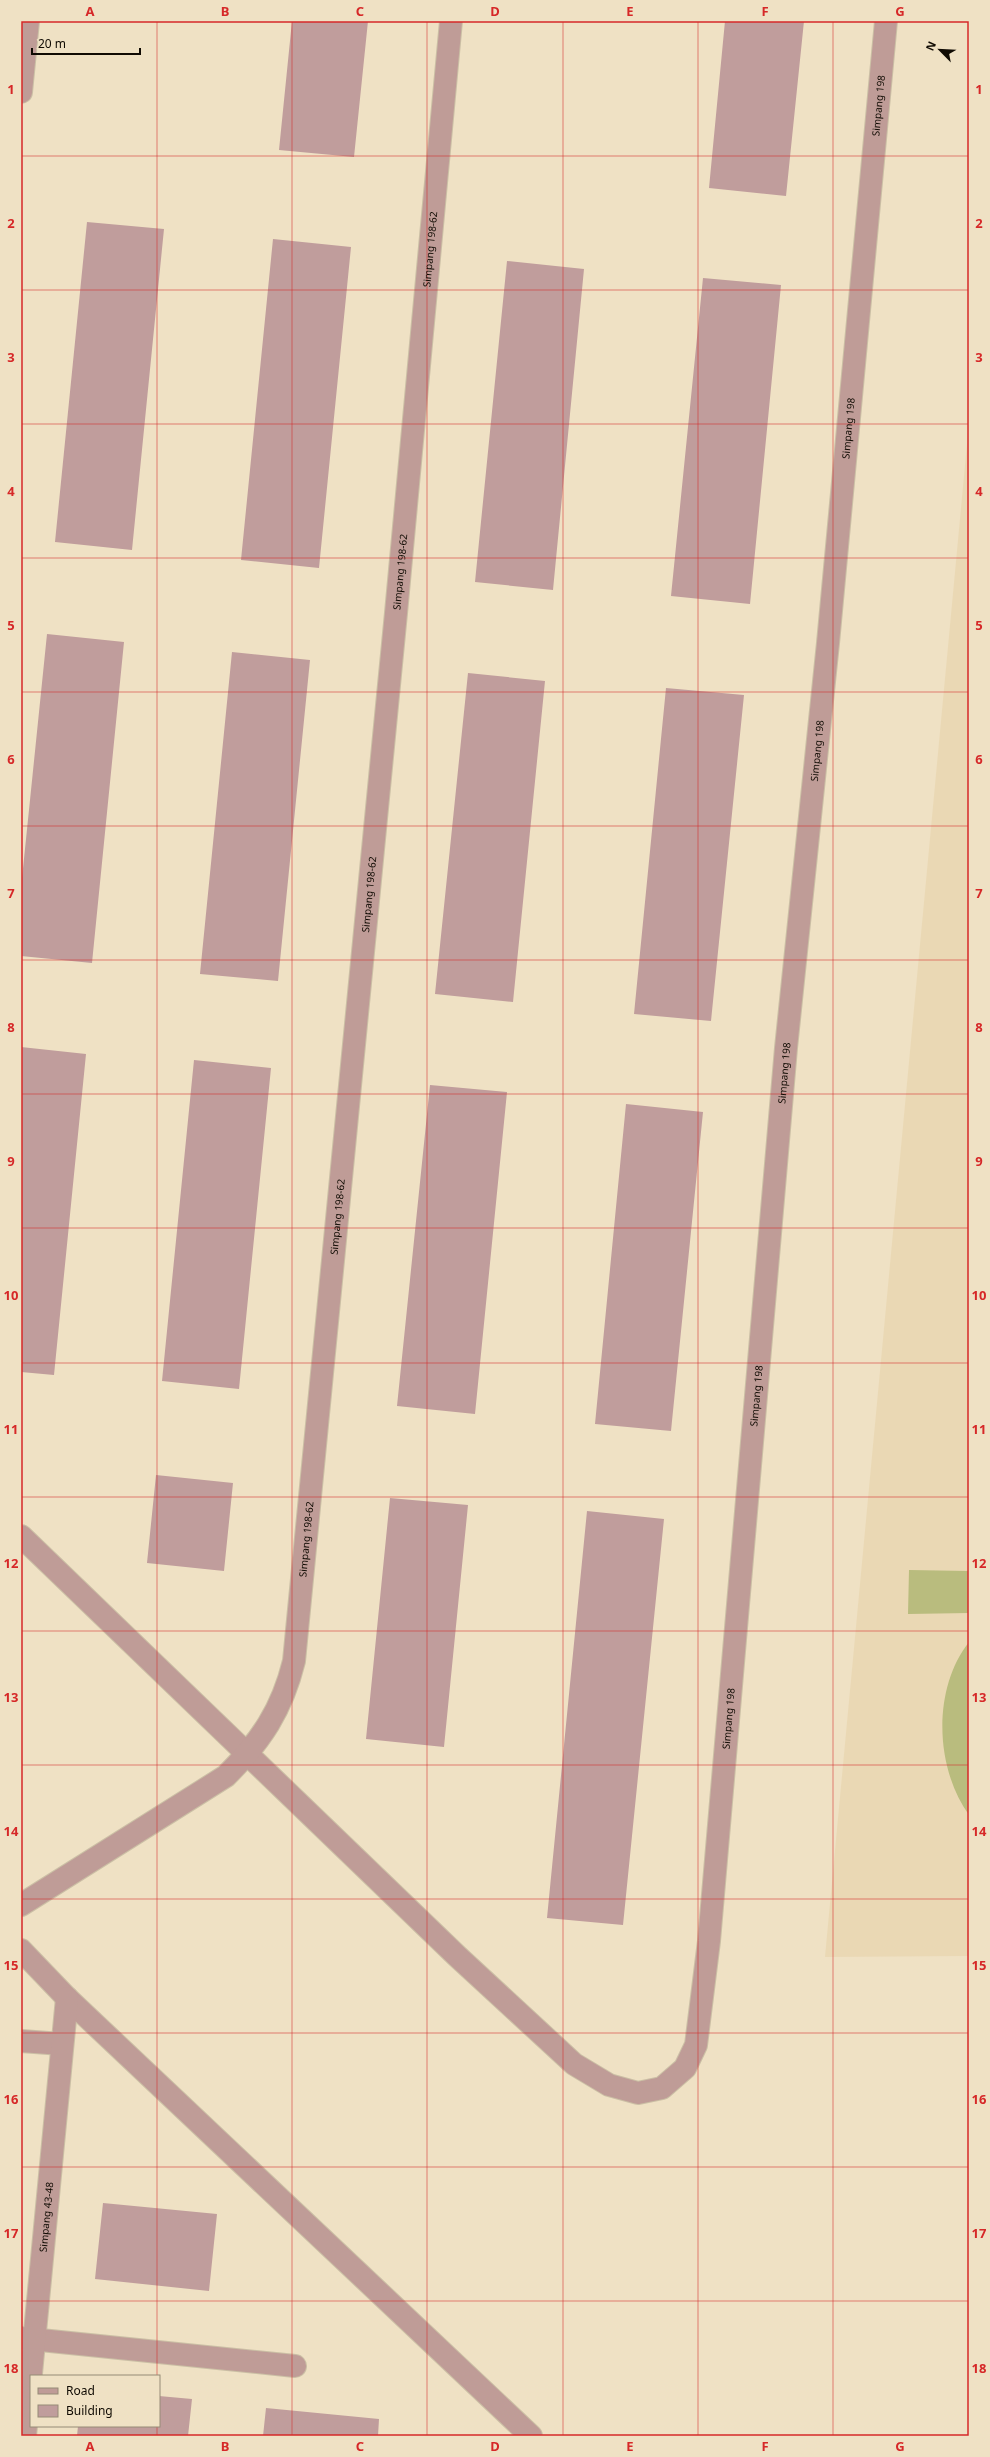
<svg xmlns="http://www.w3.org/2000/svg" width="990" height="2457" viewBox="0 0 990 2457" font-family="'Noto Sans',sans-serif">
	<style>
		.built { fill: #ead8b4 }
		.grass { fill: #b9bc7e }
		.building { fill: #c09d9c }
		.lines { fill: none; stroke-linecap: round; stroke-linejoin: round }
		.minor-casing { stroke: #cbbfa5; stroke-width: 24 }
		.minor { stroke: #bf9c97; stroke-width: 22 }
		.grid { fill: none; stroke: #d62828; stroke-width: 1; stroke-opacity: 0.55 }
		.labels { text-anchor: middle; stroke-width: 4; stroke-linejoin: round; paint-order: stroke }
		.street-label { font-size: 10px; fill: #100b03; stroke: #efe1c4 }
		.neatline { fill: none; stroke: #d62828; stroke-width: 1.5 }
		.grid-label { font-size: 13px; text-anchor: middle; font-weight: bold; fill: #d62828 }
	</style>
	<rect width="100%" height="100%" fill="#efe1c4"/>
	<path class="built" d="M969,423v1533l-144,1z"/>
	<path class="grass" d="M909,1570l60,1v42l-61,1z
		M969,1642v173c-34,-47 -37,-126 0,-173z"/>
	<path class="building" d="M292,21h76l-14,136 -75,-7z
		M725,21h79l-18,175 -77,-8z
		M87,222l77,7 -32,321 -77,-8z
		M273,239l78,8 -32,321 -78,-8z
		M507,261l77,8 -31,321 -78,-8z
		M703,278l78,7 -31,319 -79,-8z
		M47,634l77,8 -32,321 -71,-7v-68z
		M232,652l78,8 -32,321 -78,-7z
		M468,673l77,8 -32,321 -78,-8z
		M666,688l78,7 -33,326 -77,-7z
		M21,1047l65,7 -32,321 -33,-3z
		M194,1060l77,8 -32,321 -77,-8z
		M430,1085l77,7 -32,322 -78,-8z
		M626,1104l77,8 -32,319 -76,-7z
		M156,1475l77,8 -9,88 -77,-8z
		M390,1498l78,7 -24,242 -78,-8z
		M587,1511l77,8 -41,406 -76,-7z
		M103,2203l114,11 -8,77 -114,-12z
		M159,2396l33,3 -4,37h-111l1,-10h81z
		M266,2408l113,11 -1,17h-115z"/>
	<g class="lines">
		<g class="minor-casing">
			<g id="minor">
				<path d="M21,92l7,-71"/>
				<path id="s1" d="M21,1536l436,420 117,108 35,21 29,8 24,-5 23,-20 11,-23 13,-104 77,-893 42,-405 58,-622"/>
				<path id="s2" d="M21,1905l205,-129c35,-35 56,-66 68,-115l102,-1048 55,-592"/>
				<path d="M21,1950l46,48 464,438"/>
				<path d="M21,2041l41,3"/>
				<path d="M21,2338l274,28"/>
				<path id="s3" d="M25,2436l42,-438"/>
			</g>
		</g>
		<use href="#minor" class="minor"/>
	</g>
	<path class="grid" d="M157,21v2355M292,21v2415M427,21v2415M563,21v2415M698,21v2415M833,21v2415M21,156h948M21,290h948M21,424h948M21,558h948M21,692h948M21,826h948M21,960h948M21,1094h948M21,1228h948M21,1363h948M21,1497h948M21,1631h948M21,1765h948M21,1899h948M21,2033h948M21,2167h948M21,2301h948M157,2426v10"/>
	<g class="labels">
		<g class="street-label">
			<text dy="4" stroke="none"><textPath href="#s1" startOffset="2864">Simpang 198</textPath></text>
			<text dy="4" stroke="none"><textPath href="#s2" startOffset="1796">Simpang 198-62</textPath></text>
			<text dy="4" stroke="none"><textPath href="#s1" startOffset="2540">Simpang 198</textPath></text>
			<text dy="4" stroke="none"><textPath href="#s2" startOffset="1472">Simpang 198-62</textPath></text>
			<text dy="4" stroke="none"><textPath href="#s1" startOffset="2216">Simpang 198</textPath></text>
			<text dy="4" stroke="none"><textPath href="#s2" startOffset="1148">Simpang 198-62</textPath></text>
			<text dy="4" stroke="none"><textPath href="#s1" startOffset="1892">Simpang 198</textPath></text>
			<text dy="4" stroke="none"><textPath href="#s2" startOffset="824">Simpang 198-62</textPath></text>
			<text dy="4" stroke="none"><textPath href="#s1" startOffset="1568">Simpang 198</textPath></text>
			<text dy="4" stroke="none"><textPath href="#s2" startOffset="500">Simpang 198-62</textPath></text>
			<text dy="4" stroke="none"><textPath href="#s1" startOffset="1244">Simpang 198</textPath></text>
			<text dy="4" stroke="none"><textPath href="#s3" startOffset="220">Simpang 43-48</textPath></text>
		</g>
	</g>
	<rect width="990" height="2457" fill="none" stroke="#efe1c4" stroke-width="44"/>
	<rect x="30" y="2375" width="130" height="52" fill="#efe1c4" stroke="#968b77"/>
	<rect x="38" y="2388" width="20" height="6" fill="#bf9c97" stroke="#968b77"/>
	<text x="66" y="2395" font-size="12" fill="#100b03">Road</text>
	<rect x="38" y="2405" width="20" height="12" fill="#c09d9c" stroke="#968b77"/>
	<text x="66" y="2415" font-size="12" fill="#100b03">Building</text>
	<g transform="translate(940 50) rotate(294)" stroke="#efe1c4" stroke-width="3" paint-order="stroke">
	<path d="M0-3L7 15L0 10L-7 15Z" fill="#100b03"/>
	<text y="-6" font-size="11" font-weight="bold" text-anchor="middle" fill="#100b03">N</text>
	</g>
	<path d="M32 48v6h108v-6" fill="none" stroke="#100b03" stroke-width="2"/>
	<text x="38" y="48" font-size="12" fill="#100b03" stroke="#efe1c4" stroke-width="3" paint-order="stroke">20 m</text>
	<rect x="22" y="22" width="946" height="2413" class="neatline"/>
	<g class="grid-label">
		<text x="90" y="16">A</text>
		<text x="225" y="16">B</text>
		<text x="360" y="16">C</text>
		<text x="495" y="16">D</text>
		<text x="630" y="16">E</text>
		<text x="765" y="16">F</text>
		<text x="900" y="16">G</text>
		<text x="11" y="94">1</text>
		<text x="979" y="94">1</text>
		<text x="11" y="228">2</text>
		<text x="979" y="228">2</text>
		<text x="11" y="362">3</text>
		<text x="979" y="362">3</text>
		<text x="11" y="496">4</text>
		<text x="979" y="496">4</text>
		<text x="11" y="630">5</text>
		<text x="979" y="630">5</text>
		<text x="11" y="764">6</text>
		<text x="979" y="764">6</text>
		<text x="11" y="898">7</text>
		<text x="979" y="898">7</text>
		<text x="11" y="1032">8</text>
		<text x="979" y="1032">8</text>
		<text x="11" y="1166">9</text>
		<text x="979" y="1166">9</text>
		<text x="11" y="1300">10</text>
		<text x="979" y="1300">10</text>
		<text x="11" y="1434">11</text>
		<text x="979" y="1434">11</text>
		<text x="11" y="1568">12</text>
		<text x="979" y="1568">12</text>
		<text x="11" y="1702">13</text>
		<text x="979" y="1702">13</text>
		<text x="11" y="1836">14</text>
		<text x="979" y="1836">14</text>
		<text x="11" y="1970">15</text>
		<text x="979" y="1970">15</text>
		<text x="11" y="2104">16</text>
		<text x="979" y="2104">16</text>
		<text x="11" y="2238">17</text>
		<text x="979" y="2238">17</text>
		<text x="11" y="2373">18</text>
		<text x="979" y="2373">18</text>
		<text x="90" y="2451">A</text>
		<text x="225" y="2451">B</text>
		<text x="360" y="2451">C</text>
		<text x="495" y="2451">D</text>
		<text x="630" y="2451">E</text>
		<text x="765" y="2451">F</text>
		<text x="900" y="2451">G</text>
	</g>
</svg>
